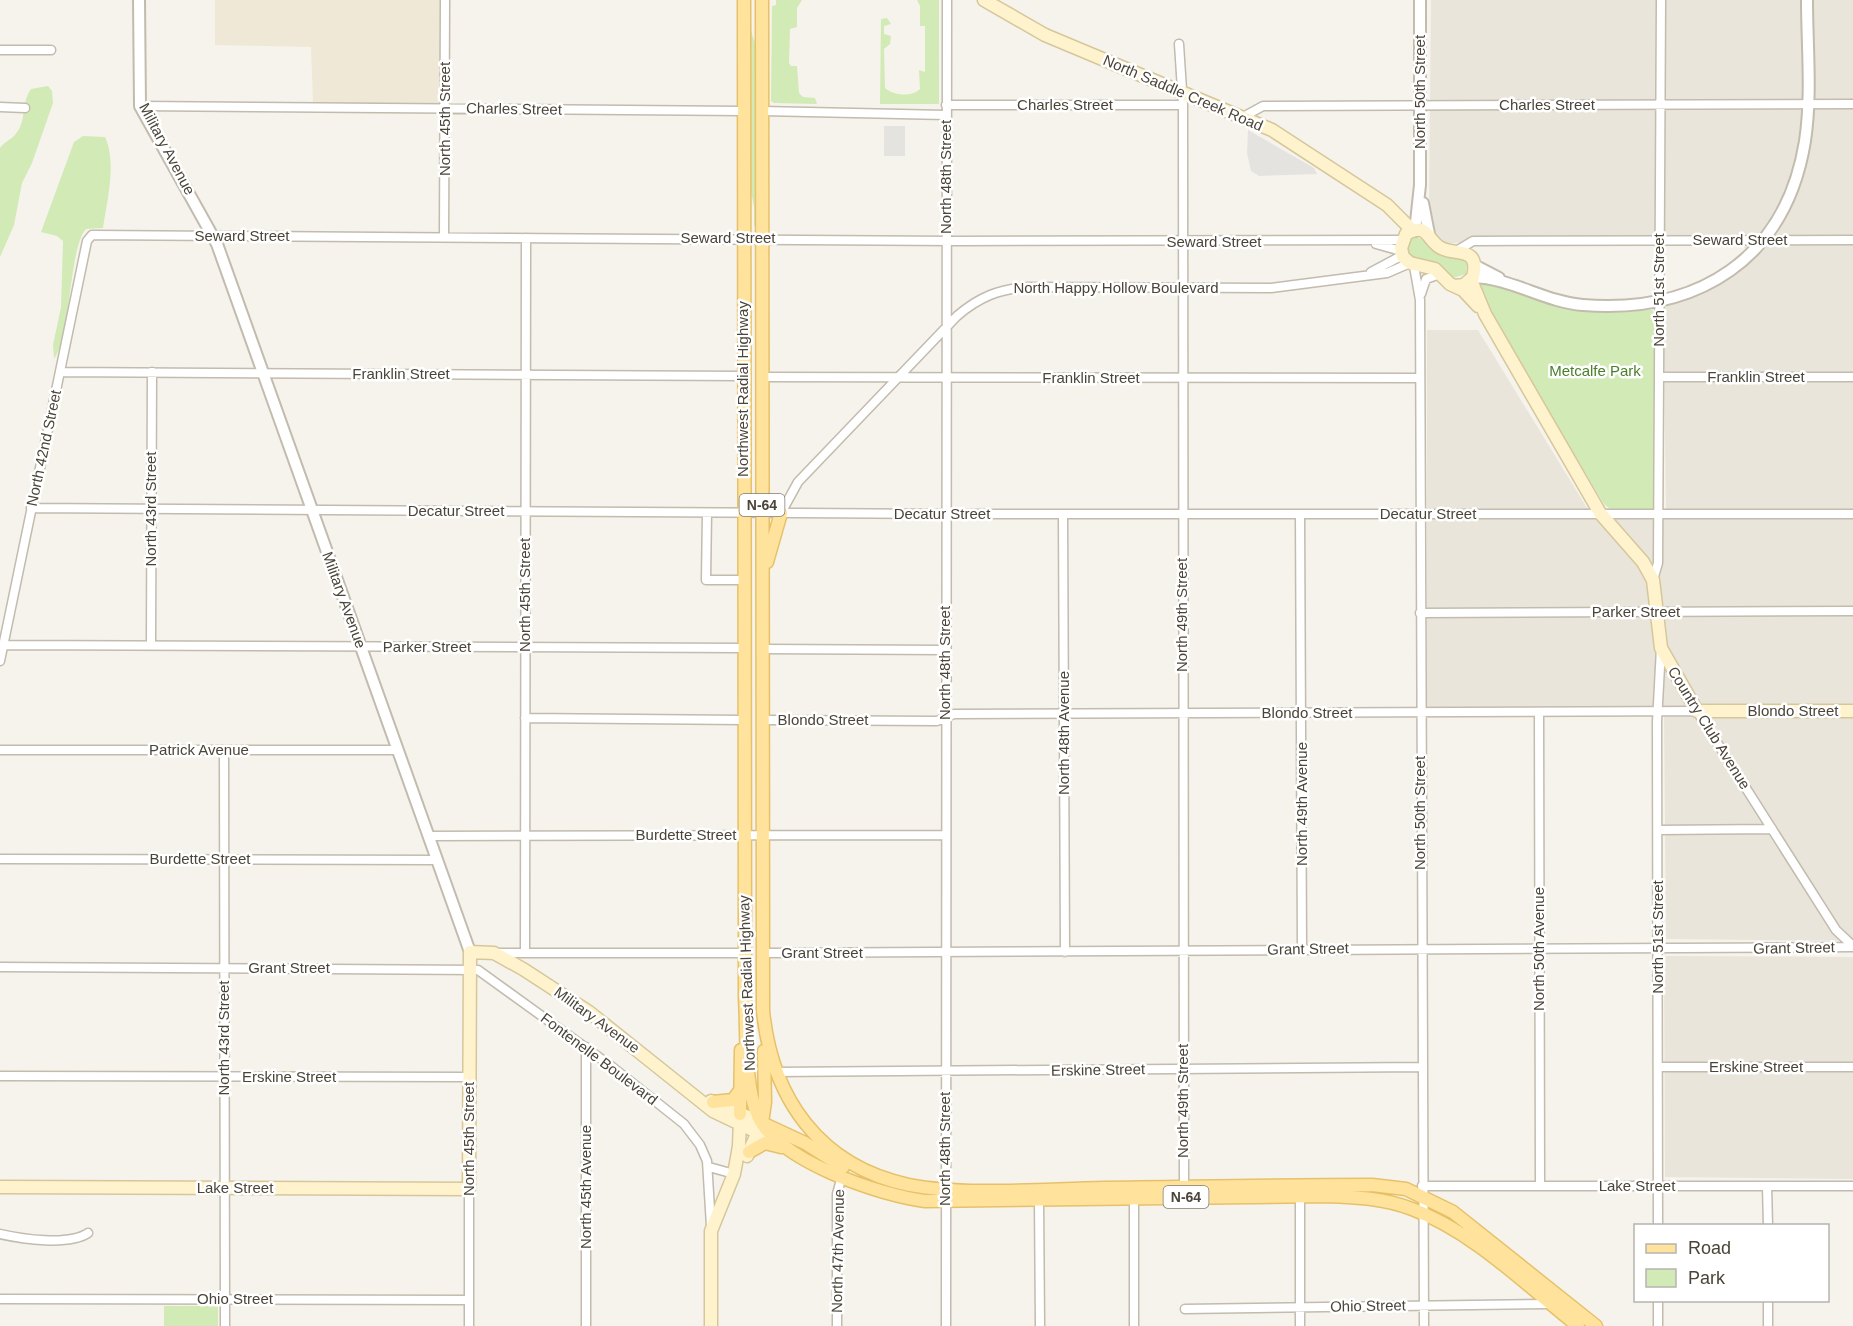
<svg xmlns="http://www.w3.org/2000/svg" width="1853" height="1326" viewBox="0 0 1853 1326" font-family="Arial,sans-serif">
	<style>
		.residential { fill: #eae5da }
		.education { fill: #efe8d6 }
		.green { fill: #d2eab5 }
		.parking { fill: #e5e3e0 }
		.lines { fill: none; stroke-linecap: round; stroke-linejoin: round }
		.minor-casing { stroke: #c2bbae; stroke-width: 11 }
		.tertiary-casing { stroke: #c2bbae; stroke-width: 14 }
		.secondary-casing { stroke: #d6c79b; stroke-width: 15 }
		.primary-casing { stroke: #e6c16a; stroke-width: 15 }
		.minor { stroke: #fff; stroke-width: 8 }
		.tertiary { stroke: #fff; stroke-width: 10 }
		.secondary { stroke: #fff3cd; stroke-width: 12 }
		.primary { stroke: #ffe39c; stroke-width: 12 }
		.labels { text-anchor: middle; stroke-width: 5; stroke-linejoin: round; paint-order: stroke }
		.shield { fill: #fff; stroke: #817c74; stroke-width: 1.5 }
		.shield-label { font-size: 14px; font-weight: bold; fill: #4b4439 }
		.street-label { font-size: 15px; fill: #4b4439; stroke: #fff }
		.park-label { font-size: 15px; fill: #4a7f2a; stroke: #fff }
	</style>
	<rect width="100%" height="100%" fill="#f6f3ec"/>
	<path class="residential" d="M1431,0h422v707l-426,1v-378h51l109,178 79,2 -3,-213 46,-14 40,-30 -6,-7 -298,-3 -9,-5 -7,-28z
		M1664,717h189v224l-187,-2z
		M1664,956l189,1v222l-188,-2z"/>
	<path class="education" d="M215,0h226v102l-4,2 -124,-1 -2,-56 -96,-2z"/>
	<path class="green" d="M776,0h26l-5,8v19l-7,2 -1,34 2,3h6l2,27 4,4 12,1 2,6 -43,-1 -3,-2 1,-95 4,-1z
		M917,0h22v104h-59l1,-85 6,-1 4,6 -7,2v8l7,2 -1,8 -6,5 1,39c9,8 27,9 35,1l-1,-19 6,2v-46h-5v-20z
		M750,28l6,18v180h-2v-19l-4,-21z
		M48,86l4,5 1,12 -21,60 -10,20 -8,42 -14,32v-109c8,-10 13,-7 20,-21 6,-14 2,-25 11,-38z
		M83,136l22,1c12,26 2,63 -2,91l-17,1c-17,18 -15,107 -32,130l-1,-14 8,-38 2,-66 -6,-5 -16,-4 33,-90z
		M1413,237l11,2 17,17 17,1 9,5 -1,12 -13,4 -16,-16 -22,-3 -6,-4 -3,-9z
		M1479,280l95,29 32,2 46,-1 3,5 -1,195h-43l-7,-6 -126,-210 -2,-13z
		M164,1306h54v20h-54z"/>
	<path class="parking" d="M884,126h21v30h-21z
		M1248,130l66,38 3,6 -58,2 -8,-5 -4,-18z"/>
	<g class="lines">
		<g class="minor-casing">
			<path id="minor" d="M1179,44l4,61 1,1082
				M0,50h51
				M946,105h237
				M140,106l603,5
				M0,107l25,1
				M762,111l184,4
				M1243,117l20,-11 590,-2
				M444,237l1,-237
				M1376,244l25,7
				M1458,250l15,-9 380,-1
				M1414,266l6,34 4,1026
				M1371,272l32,-17
				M1421,294l5,-15 14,-5
				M60,372l682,4
				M762,377l658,1
				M1659,377h194
				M31,508l914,6h908
				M707,513l-1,67h37
				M781,513l17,-31 159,-166c22,-19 42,-27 71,-29l243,1 116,-15 23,-10
				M1063,514l2,438
				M1300,514l2,436
				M1653,580l5,-17 3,-563
				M1420,613l433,-2
				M3,645l740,3
				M151,645l1,-273
				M763,649l182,1
				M0,661l87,-420 5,-6 864,6 446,-1
				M1539,712l1,474
				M525,718l218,2
				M763,720l174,1 17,-7 743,-3 139,219 17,16
				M0,750h398
				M224,750l1,576
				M1658,830l114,-1
				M428,836l517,-1
				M0,859l436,1
				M495,953h249
				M525,953l1,-715
				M763,953l1090,-6
				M0,967l478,3 133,96 73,58 16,21 7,16 4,65
				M586,1047v279
				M1658,1067h195
				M775,1072l646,-5
				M0,1076l469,1
				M709,1167l25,7
				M1422,1186h431
				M1767,1186l1,40
				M469,1189v137
				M1300,1196v130
				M1134,1197v129
				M1039,1199l1,127
				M1658,1226l-1,-504 4,-74
				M0,1234c22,5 69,12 88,-1
				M0,1299l469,1
				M1768,1300v26
				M1185,1309l365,-5
				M837,1326v-132l5,-18
				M946,1326l1,-1326
				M1658,1326v-26"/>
		</g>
		<g class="tertiary-casing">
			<path id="tertiary" d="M139,0l1,106 77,138 253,708
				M1423,203l6,31
				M1415,231l5,-46v-185
				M1474,265l25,13
				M1473,277c38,1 72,25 110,28 115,9 203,-46 222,-164 7,-46 2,-95 2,-141"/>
		</g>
		<g class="secondary-casing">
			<path id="secondary" d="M984,0l61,35 227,95 115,75 26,26
				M1471,280l14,34 115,199 43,49 10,18 8,68 36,63h156
				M1455,286l9,-1 9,-8c7,-31 -16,-21 -32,-29 -14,-7 -13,-27 -35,-14l-5,14 2,9 7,6 25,6 15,15 13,6 15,16
				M711,1101l51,22 -15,33
				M0,1187l469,2 1,-237 24,1 29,16 66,43 124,99 65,31
				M711,1326v-95l23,-57 5,-28 1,-27"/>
		</g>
		<g class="primary-casing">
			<path id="primary" d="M744,0l1,998c2,34 -1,87 13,118 20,45 121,79 167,85l401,-5c29,1 58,2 86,13 62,23 114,76 166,117
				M762,0l1,1011c9,87 56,155 146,174 58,11 134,4 195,3 89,-1 178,-3 268,-3l34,4 47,23 143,114
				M767,562l14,-49
				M764,1051l1,51 -3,21 43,20 38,24
				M713,1102l20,-2 8,-11
				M740,1114l1,-64
				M749,1152l16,-9 16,4"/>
		</g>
		<use href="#minor" class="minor"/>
		<use href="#tertiary" class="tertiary"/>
		<use href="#secondary" class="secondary"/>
		<use href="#primary" class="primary"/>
	</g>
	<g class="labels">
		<g class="shield">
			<rect x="739.5" y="494" width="45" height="22" rx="4.5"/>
			<rect x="1163.5" y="1186" width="45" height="22" rx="4.5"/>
		</g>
		<g class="shield-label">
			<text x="762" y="510">N-64</text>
			<text x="1186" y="1202">N-64</text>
		</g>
		<g class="street-label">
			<text transform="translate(1420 92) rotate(-90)" y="5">North 50th Street</text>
			<text transform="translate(1183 93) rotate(23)" y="5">North Saddle Creek Road</text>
			<text x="1065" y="110">Charles Street</text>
			<text x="1547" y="110">Charles Street</text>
			<text transform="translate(514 109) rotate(1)" y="5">Charles Street</text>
			<text transform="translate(445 119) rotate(-90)" y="5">North 45th Street</text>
			<text transform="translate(167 149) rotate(62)" y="5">Military Avenue</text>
			<text transform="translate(946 177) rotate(-90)" y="5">North 48th Street</text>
			<text x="242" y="241">Seward Street</text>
			<text x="728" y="243">Seward Street</text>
			<text x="1740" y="245">Seward Street</text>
			<text x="1214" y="247">Seward Street</text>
			<text x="1116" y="293">North Happy Hollow Boulevard</text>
			<text transform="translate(1659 290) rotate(-90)" y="5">North 51st Street</text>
			<text x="401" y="379">Franklin Street</text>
			<text x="1756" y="382">Franklin Street</text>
			<text x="1091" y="383">Franklin Street</text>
			<text transform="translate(743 389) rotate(-90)" y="5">Northwest Radial Highway</text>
			<text transform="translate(44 448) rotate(-78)" y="5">North 42nd Street</text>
			<text transform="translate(151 509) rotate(-90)" y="5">North 43rd Street</text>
			<text x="456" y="516">Decatur Street</text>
			<text x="942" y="519">Decatur Street</text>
			<text x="1428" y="519">Decatur Street</text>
			<text transform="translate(525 595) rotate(-90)" y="5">North 45th Street</text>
			<text transform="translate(344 600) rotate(70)" y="5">Military Avenue</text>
			<text x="1636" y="617">Parker Street</text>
			<text transform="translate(1182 615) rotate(-90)" y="5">North 49th Street</text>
			<text x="427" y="652">Parker Street</text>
			<text transform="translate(945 663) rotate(-90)" y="5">North 48th Street</text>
			<text x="1793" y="716">Blondo Street</text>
			<text x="1307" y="718">Blondo Street</text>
			<text x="823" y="725">Blondo Street</text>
			<text transform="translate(1709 728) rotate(58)" y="5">Country Club Avenue</text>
			<text transform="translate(1064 733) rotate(-90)" y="5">North 48th Avenue</text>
			<text x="199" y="755">Patrick Avenue</text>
			<text transform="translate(1302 804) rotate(-90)" y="5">North 49th Avenue</text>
			<text transform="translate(1420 813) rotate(-90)" y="5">North 50th Street</text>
			<text x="686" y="840">Burdette Street</text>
			<text x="200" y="864">Burdette Street</text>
			<text transform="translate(1658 937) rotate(-90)" y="5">North 51st Street</text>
			<text transform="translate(1794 948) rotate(-1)" y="5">Grant Street</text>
			<text transform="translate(1308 949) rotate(-1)" y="5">Grant Street</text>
			<text transform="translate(1539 949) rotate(-90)" y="5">North 50th Avenue</text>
			<text x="822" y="958">Grant Street</text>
			<text x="289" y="973">Grant Street</text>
			<text transform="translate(747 983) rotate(-92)" y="5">Northwest Radial Highway</text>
			<text transform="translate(597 1020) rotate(36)" y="5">Military Avenue</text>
			<text transform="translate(224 1038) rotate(-90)" y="5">North 43rd Street</text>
			<text transform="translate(599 1059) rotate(37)" y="5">Fontenelle Boulevard</text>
			<text x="1756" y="1072">Erskine Street</text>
			<text transform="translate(1098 1070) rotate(-1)" y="5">Erskine Street</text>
			<text x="289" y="1082">Erskine Street</text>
			<text transform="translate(1183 1101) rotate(-90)" y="5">North 49th Street</text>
			<text transform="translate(469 1139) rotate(-90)" y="5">North 45th Street</text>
			<text transform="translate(945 1149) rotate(-90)" y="5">North 48th Street</text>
			<text x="1637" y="1191">Lake Street</text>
			<text transform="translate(586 1187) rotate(-90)" y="5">North 45th Avenue</text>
			<text x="235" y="1193">Lake Street</text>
			<text transform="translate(838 1251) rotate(-89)" y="5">North 47th Avenue</text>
			<text x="235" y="1304">Ohio Street</text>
			<text transform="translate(1368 1306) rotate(-1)" y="5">Ohio Street</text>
		</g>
		<g class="park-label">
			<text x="1595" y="376">Metcalfe Park</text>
		</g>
	</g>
	<rect x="1634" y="1224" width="195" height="78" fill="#ffffff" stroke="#b7b4b0" stroke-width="1.5"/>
	<rect x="1646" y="1244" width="30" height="9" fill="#ffe39c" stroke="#b7b4b0" stroke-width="1.5"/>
	<text x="1688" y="1254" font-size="18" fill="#4b4439">Road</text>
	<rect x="1646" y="1269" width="30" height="18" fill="#d2eab5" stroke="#b7b4b0" stroke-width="1.5"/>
	<text x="1688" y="1284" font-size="18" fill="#4b4439">Park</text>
</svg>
